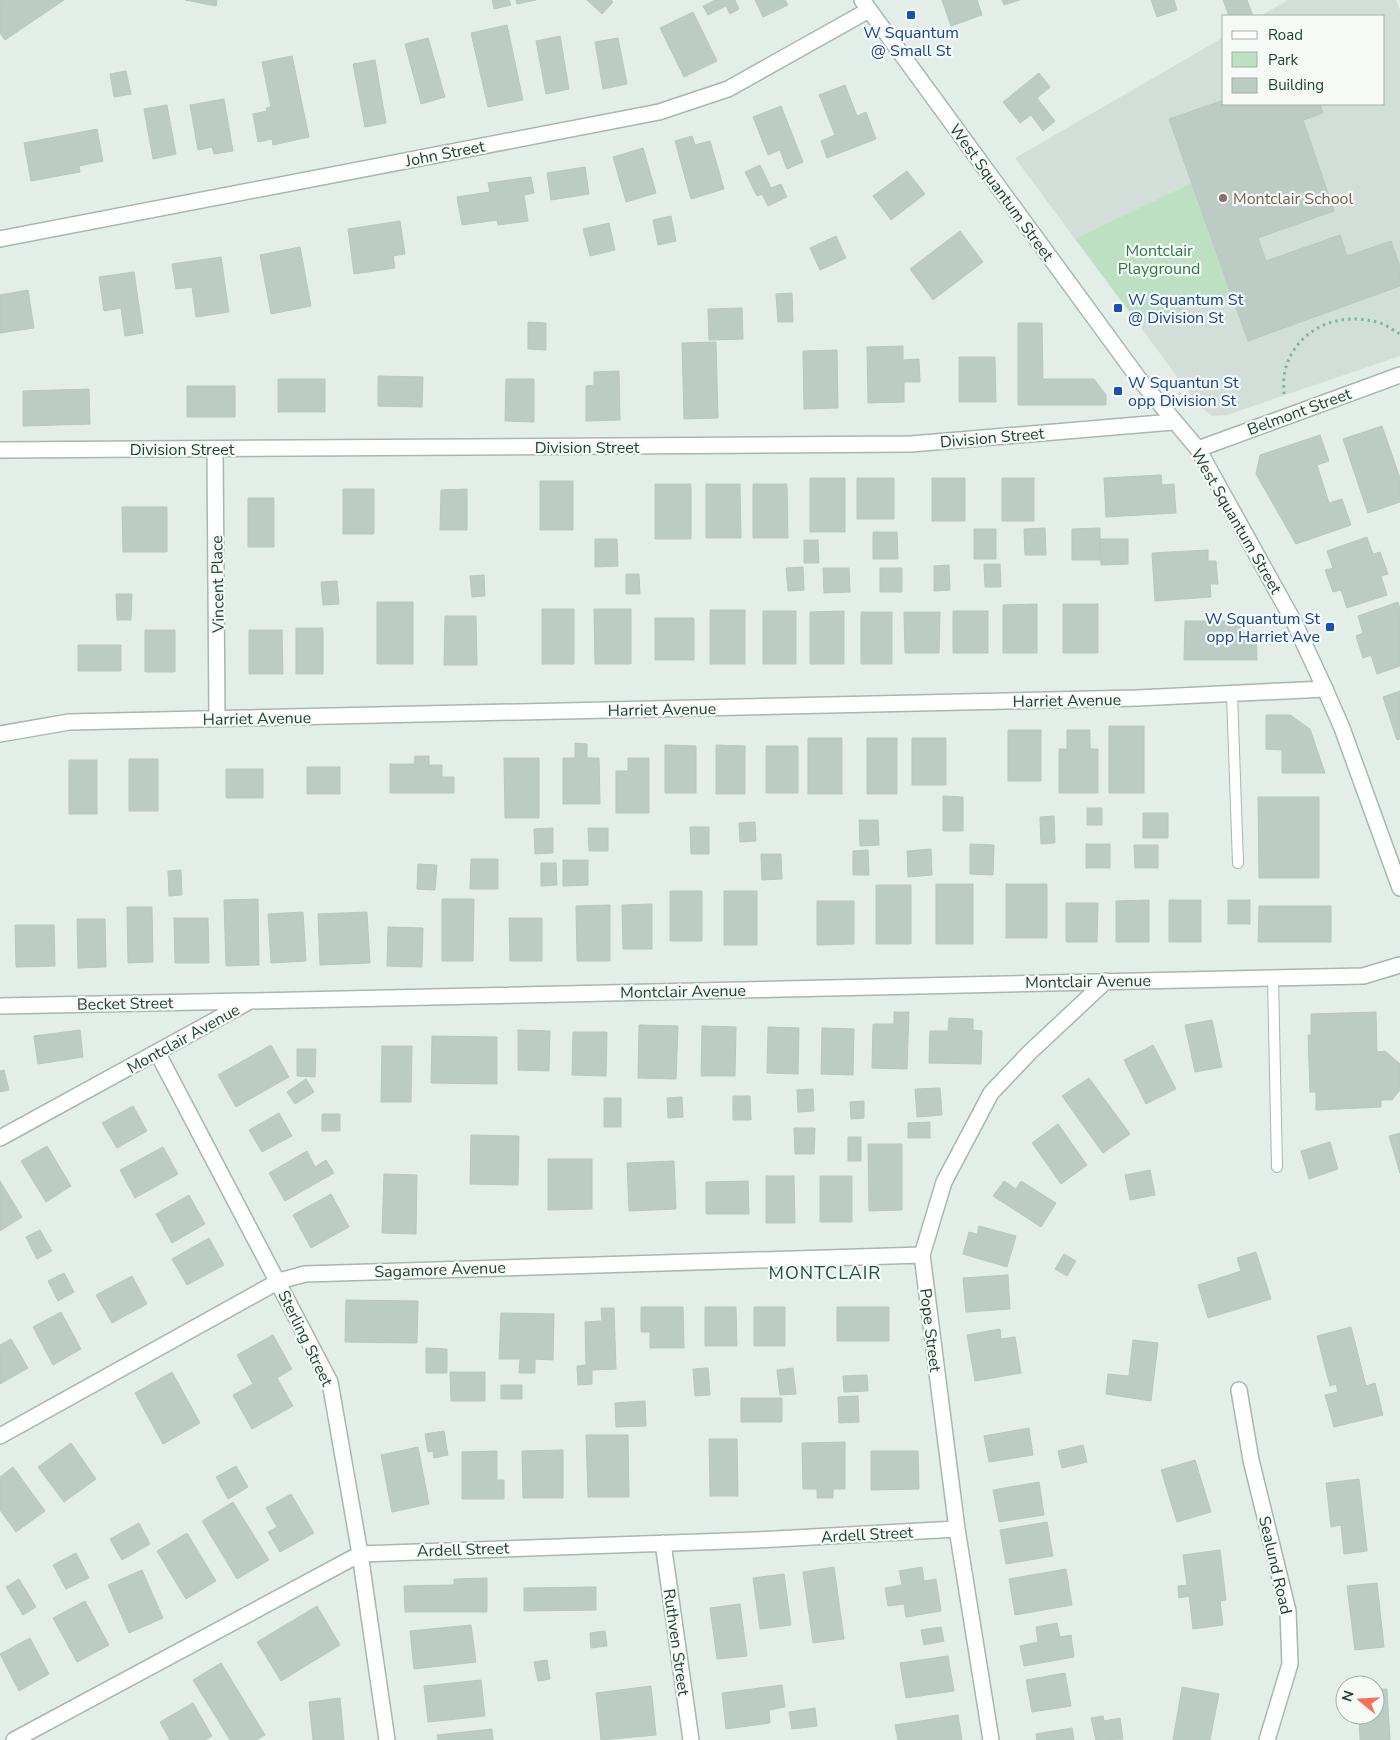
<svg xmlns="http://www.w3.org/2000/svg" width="1400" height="1740" viewBox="0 0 1400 1740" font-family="'Nunito Sans',sans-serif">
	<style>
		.built { fill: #d2ded8 }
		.green { fill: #bde0c3 }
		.building { fill: #bcccc4; stroke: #b6c8bf }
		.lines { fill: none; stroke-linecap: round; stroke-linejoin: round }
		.service-casing { stroke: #a6b7b0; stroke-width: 12 }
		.minor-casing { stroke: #a6b7b0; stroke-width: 18 }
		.secondary-casing { stroke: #a2bbb0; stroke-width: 18 }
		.path { stroke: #84b3a0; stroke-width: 3; stroke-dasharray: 2.5 4; stroke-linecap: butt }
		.service { stroke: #fff; stroke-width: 10 }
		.minor { stroke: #fff; stroke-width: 15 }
		.secondary { stroke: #fff; stroke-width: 15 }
		.transit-dot { fill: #1a4fb4; stroke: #f5faf7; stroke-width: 2 }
		.education-dot { fill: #8d6e63; stroke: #f5faf7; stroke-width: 2 }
		.labels { text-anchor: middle; stroke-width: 4.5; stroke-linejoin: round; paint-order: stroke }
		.transit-label { font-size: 16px; fill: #164399; stroke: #f5faf7; text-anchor: start }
		.street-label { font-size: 16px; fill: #234136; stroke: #f5faf7 }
		.education-label { font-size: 16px; fill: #785e54; stroke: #f5faf7; text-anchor: start }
		.park-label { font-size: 16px; fill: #2b7a42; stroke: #f5faf7 }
		.neighbourhood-label { font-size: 18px; letter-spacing: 1px; fill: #1d5442; stroke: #f5faf7 }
	</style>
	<rect width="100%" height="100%" fill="#e4eee9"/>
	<path class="built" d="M1288,0h108l4,10v346l-173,59 -15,1 -13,-10 -184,-248 209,-121v67h160v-88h-124z"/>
	<path class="green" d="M1192,183l39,111 -93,29 -63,-84z"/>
	<path class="building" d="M0,0h64l-59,40 -5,-7z
		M185,0h32l-1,6z
		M492,0h17l2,5 -17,4z
		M516,0h20l-19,4z
		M587,0h24l2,2 -11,12z
		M715,0h20l4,9 -9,5 -4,-8 -18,9 -5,-9z
		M755,0h30l3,5 -25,12z
		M942,0h35l5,15 -31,11z
		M1002,0h18l-16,5z
		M1151,0h23l3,10 -20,7z
		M1223,0h24l6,16h-24z
		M693,12l24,49 -33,16 -24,-49z
		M507,25l16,75 -35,7 -17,-74z
		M560,36l9,53 -23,5 -10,-53z
		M428,38l17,59 -24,7 -16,-60z
		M618,38l9,46 -24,5 -8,-47z
		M292,56l17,81 -36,8 -1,-6 -14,3 -5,-28 14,-3 -1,-3 5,-1 -9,-45z
		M375,60l11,63 -21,4 -12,-63z
		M126,71l5,23 -17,3 -4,-23z
		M1039,73l11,14 -13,11 18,23 -12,10 -12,-16 -11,8 -17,-21z
		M845,85l12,31 9,-4 10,27 -49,19 -6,-17 14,-6 -16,-40z
		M224,99l9,52 -19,3 -2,-7 -14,3 -8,-45z
		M1224,100v4h96l3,9 -20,7 31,91 -76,27 8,23 74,-26 7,21 44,-15 9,26v19l-152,55 -79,-222z
		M167,105l9,49 -23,5 -9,-50z
		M781,106l22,56 -16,7 -7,-19 -12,5 -15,-38z
		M97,129l6,32 -24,5 1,6 -49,9 -7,-38z
		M692,136l3,9 15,-4 14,48 -33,10 -16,-58z
		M643,148l13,45 -30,9 -13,-45z
		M760,165l11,23 10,-4 6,13 -19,9 -6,-12 -5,2 -12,-24z
		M585,167l4,27 -38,6 -4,-27z
		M907,171l18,23 -34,26 -18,-24z
		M531,177l3,16 -10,2 4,26 -30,4 -1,-5 -35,5 -5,-28 33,-5 -2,-9z
		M671,216l5,25 -18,4 -5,-25z
		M400,221l5,33 -12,2 2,12 -41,6 -6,-45z
		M609,223l6,27 -25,6 -7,-27z
		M960,231l23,31 -50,38 -23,-31z
		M836,236l10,22 -26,12 -10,-22z
		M300,247l11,59 -40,8 -11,-59z
		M221,257l8,55 -33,5 -4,-30 -16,2 -4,-25z
		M134,272l9,61 -18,3 -4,-28 -17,3 -5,-34z
		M28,290l6,38 -34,5v-38z
		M792,293l1,29h-15l-2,-28z
		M742,308l1,31 -34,1 -1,-31z
		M528,322l18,1v27l-18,-1z
		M1018,323h24l1,56h51l12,16v10h-88z
		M716,342l2,76 -34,1 -2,-76z
		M903,346v14l16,-1 1,23h-16v20l-36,1 -1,-56z
		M837,350l1,58 -34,1 -1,-58z
		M959,357h36l1,45h-37z
		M619,371l1,49 -34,1v-35l8,-1v-13z
		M378,376l45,1 -1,30 -44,-1z
		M278,379h47v33h-47z
		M506,379h28v43l-29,-1z
		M187,386h48v31h-48z
		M89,389l1,35 -67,2v-35z
		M1382,426l18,52v24l-32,11 -25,-74z
		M1320,435l9,26 -12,4 12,38 13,-4 9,26 -55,19 -40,-70 4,-19z
		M1161,475l1,10 12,-1 2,29 -70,4 -2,-39z
		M810,478h35v54h-35z
		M857,478h37v41h-37z
		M932,478h33v43h-33z
		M1002,478h32v43h-32z
		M540,481h33v49h-33z
		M655,484h36v55h-36z
		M706,484h34l1,54h-35z
		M753,484h34l1,54h-35z
		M343,489h31v45h-31z
		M467,489v41h-27l1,-40z
		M248,498h26v49h-26z
		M122,507h45v45h-44z
		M1045,528l1,27h-21l-1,-26z
		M1100,528v32h-28v-31z
		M974,529h22v30h-22z
		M873,532h24l1,27h-25z
		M1367,537l6,17 7,-2 8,22 -7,2 6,19 -40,13 -6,-18 -8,2 -8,-22 8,-2 -6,-17z
		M595,539h22l1,27 -23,1z
		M1100,539h28v25l-27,1z
		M804,540h14l1,23h-15z
		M1208,550v11h8l2,23h-8l1,13 -56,4 -3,-48z
		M984,564h16l1,23h-16z
		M949,565l1,25 -16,1v-25z
		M803,567l1,23 -16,1 -2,-23z
		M823,568h26l1,24 -26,1z
		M880,568h22v24h-22z
		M626,574h13l1,20h-14z
		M484,575l1,21 -13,1 -2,-21z
		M337,581l2,23 -16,1 -2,-23z
		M116,594h16l-1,26h-14z
		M377,602h36v62h-36z
		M1398,602l2,7v57l-23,8 -6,-19 -8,3 -7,-22 7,-3 -5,-17z
		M1037,604v49h-34v-48z
		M1063,604h35v49h-35z
		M542,609h32v55h-32z
		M594,609h37v55h-36z
		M710,610h35v54h-35z
		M763,611h33v53h-33z
		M844,611v53h-34v-52z
		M953,611h35v42h-35z
		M861,612h31v52h-31z
		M904,612h36l-1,41h-34z
		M445,616h31l1,49h-33z
		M655,618h39v42h-39z
		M1185,621h57l1,12 13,-1 1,28h-73z
		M296,628h27v46h-27z
		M145,630h30v42h-30z
		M249,630h33l1,44h-34z
		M78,645h43v26h-43z
		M1400,691v48l-3,1 -14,-43z
		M1266,715h24l20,14 15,44h-43v-23l-16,-1z
		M1109,726h35v67h-35z
		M1008,730h33v51h-33z
		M1067,730h23v19h8v44h-39v-44h8z
		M808,738h34v56h-34z
		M867,738h30v56h-30z
		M912,738h34v47h-34z
		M575,743l12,1v14h12l1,46h-37v-46h12z
		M665,745l31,1v47h-31z
		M716,745l29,1v48h-29z
		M766,746h32v47h-32z
		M415,756h14v9h13v12h12v16h-64v-29h24z
		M504,758h35v60h-34z
		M628,758h21v55h-33v-42h12z
		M129,759h29v52h-29z
		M69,760h28v54h-28z
		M307,767h33v27h-33z
		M226,769h37v29h-37z
		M943,796l20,1v34h-20z
		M1258,797h61v81h-60z
		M1087,808h15v17h-15z
		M1143,813h25v25h-25z
		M1054,816l1,27 -14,1 -1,-27z
		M859,820h19l1,25 -19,1z
		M755,822l1,19 -16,1 -1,-19z
		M690,827h19v27h-18z
		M553,828v25l-18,1 -1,-25z
		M588,828h20v23h-19z
		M970,844l24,1 -1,30 -23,-1z
		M1086,844h24v24h-24z
		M1134,845h24v23h-23z
		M931,849l1,26 -24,2 -1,-26z
		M868,850l1,25h-16v-24z
		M761,854h20l1,25 -20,1z
		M471,859h27v30h-28z
		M563,860h25v25l-25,1z
		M541,863h15l1,22 -16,1z
		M418,864l19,1 -2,25 -18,-1z
		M181,870l1,25 -13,1 -1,-25z
		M936,884h37v60h-37z
		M1006,884h41v54h-41z
		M876,885h35v59h-35z
		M670,891h32v50h-32z
		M724,891h33v54h-33z
		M258,899l1,66 -33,1 -2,-66z
		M442,899h32l-1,62h-31z
		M1149,900v42h-33v-41z
		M1169,900h32v42h-32z
		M1228,900h22v24h-22z
		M817,901h37v43l-37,1z
		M1066,903h32l-1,39h-31z
		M652,904v45h-29l-1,-44z
		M610,905v56h-33l-1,-55z
		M1259,906h72v36h-73z
		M127,907h25l1,55 -25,1z
		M303,912l3,49 -35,2 -3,-49z
		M367,912l3,51 -50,2 -2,-51z
		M174,918h34l1,45h-34z
		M509,918h33v43h-32z
		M77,919h28l1,48 -28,1z
		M15,925h39l1,41 -39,1z
		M388,927l35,1 -1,39 -35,-1z
		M894,1012h15l-2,57 -35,-1 1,-44h21z
		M1376,1012l1,40 8,-1 15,13v26l-8,10h-11v7l-65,3v-18h-6l-2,-57h3v-21z
		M949,1018l24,1v11l9,1 -1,33 -52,-1 1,-32h18z
		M1212,1020l10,47 -27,5 -10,-47z
		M639,1025l39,1 -2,53 -38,-1z
		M702,1026l34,1 -1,49h-34z
		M768,1027l31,1 -1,46 -31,-1z
		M822,1028l32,1 -1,46 -32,-1z
		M80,1030l3,27 -45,7 -4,-28z
		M518,1030l32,1 -1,40 -31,-1z
		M573,1032h34l-1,44 -34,-1z
		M432,1036l65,1v47l-66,-1z
		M271,1045l18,32 -53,30 -18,-32z
		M1153,1045l23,44 -30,15 -22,-44z
		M382,1046h30l-1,56h-30z
		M297,1049h19l-1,28 -18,-1z
		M4,1070l5,20 -9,2v-21z
		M1089,1078l41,56 -27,19 -41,-57z
		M306,1079l8,13 -19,12 -8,-12z
		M940,1088l2,27 -25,2 -2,-28z
		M813,1089l1,22 -16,1 -1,-22z
		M733,1096h17l1,24h-18z
		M682,1097l1,20 -15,1 -1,-20z
		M604,1098h17v29h-17z
		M864,1101v17l-13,1 -1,-17z
		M133,1106l14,25 -30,17 -15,-25z
		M279,1113l13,23 -30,16 -13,-22z
		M322,1114h18v17h-18z
		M930,1122v16h-22v-15z
		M1058,1124l29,41 -26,19 -29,-41z
		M794,1128h21l-1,26h-19z
		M1400,1133v40l-11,-37z
		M471,1135l48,1 -1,49 -48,-1z
		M848,1137h13v24h-13z
		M1330,1142l8,27 -29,10 -8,-28z
		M868,1144h34v66l-33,1z
		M47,1146l24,40 -25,16 -25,-41z
		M163,1147l15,27 -43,24 -15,-28z
		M307,1151l8,16 11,-7 8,13 -49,28 -16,-28z
		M548,1159h44v50l-44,1z
		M674,1161l2,48 -47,2 -2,-48z
		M1150,1170l5,25 -25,5 -5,-25z
		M384,1174l33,1 -1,59 -34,-1z
		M766,1176h28l1,47h-29z
		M820,1176h32v46h-32z
		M0,1181l22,36 -22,14z
		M748,1181l1,33h-43v-32z
		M1004,1181l12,8 5,-8 35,22 -15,24 -48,-31z
		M331,1194l18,33 -38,21 -18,-33z
		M189,1195l16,29 -33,19 -16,-29z
		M979,1226l37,10 -9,31 -44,-13 6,-22 8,2z
		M40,1230l12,21 -15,8 -11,-22z
		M209,1238l15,27 -37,20 -15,-26z
		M1256,1252l15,47 -63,19 -10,-33 43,-14 -4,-13z
		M1064,1254l12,7 -9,15 -12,-7z
		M64,1273l10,19 -16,9 -10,-20z
		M1008,1275l2,34 -44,3 -3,-34z
		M132,1276l15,28 -35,19 -16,-28z
		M346,1300l72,1 -1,42 -72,-1z
		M641,1307h42l1,41h-34v-16h-9z
		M705,1307h31l1,39h-32z
		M754,1307h31v39h-31z
		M837,1307h52v34h-52z
		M601,1308h13l2,61 -24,1v14l-14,1 -1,-19 9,-1 -1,-43 17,-1z
		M61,1312l20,37 -28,16 -20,-38z
		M501,1313l53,1 -1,46 -18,-1v14h-16l1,-14h-21z
		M1351,1327l15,59 9,-3 8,32 -49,12 -9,-32 13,-3 -2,-8 -6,2 -13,-50z
		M1000,1329l1,10 14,-2 6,36 -46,8 -8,-46z
		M273,1335l19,34 -15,9 16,28 -41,23 -19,-34 20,-11 -16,-29z
		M11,1339l17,29 -28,16v-39z
		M1133,1340l25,3 -7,58 -45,-7 2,-20 21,2z
		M426,1348l21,1v24h-21z
		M708,1368l2,27 -15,1 -2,-27z
		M793,1368l3,26 -16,1 -3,-25z
		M172,1372l28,51 -37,21 -28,-51z
		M450,1372h35v29h-34z
		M867,1375l1,16 -24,1 -1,-16z
		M501,1385h21v14h-21z
		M858,1396l1,26 -20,1 -1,-26z
		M741,1398h41v24h-41z
		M645,1401l1,25 -30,1 -1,-24z
		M1029,1428l4,27 -44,7 -5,-26z
		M444,1431l4,24 -14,3 -1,-7 -5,1 -3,-18z
		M586,1435h42l1,62h-41z
		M709,1439h28l1,57h-28z
		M845,1442v47h-12v9h-16v-9h-14l-1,-46z
		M71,1443l25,36 -32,23 -26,-35z
		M1083,1445l4,17 -25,6 -4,-17z
		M418,1447l11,57 -37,8 -11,-57z
		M563,1450v48h-40l-1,-47z
		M497,1451v29h7v19h-42v-47z
		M871,1451h47l1,38 -48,1z
		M1195,1460l16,52 -34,10 -16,-52z
		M236,1466l12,21 -20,12 -12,-22z
		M13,1467l32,44 -29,21 -16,-22v-33z
		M1359,1479l8,72 -23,3 -3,-29 -10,2 -5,-44z
		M1039,1482l5,33 -45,7 -6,-32z
		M291,1494l23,39 -34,19 -12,-20 9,-5 -11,-19z
		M233,1502l36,58 -32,19 -35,-58z
		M1047,1522l6,34 -47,8 -6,-34z
		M139,1523l11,21 -28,16 -12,-21z
		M187,1533l29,48 -30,18 -29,-48z
		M1220,1550l6,50 -6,1 3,24 -30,4 -4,-33 -10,2 -1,-12 9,-1 -4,-30z
		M76,1553l13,25 -23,11 -13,-24z
		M834,1567l10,72 -31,4 -10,-71z
		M922,1567l2,14 12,-2 5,32 -35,6 -2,-13 -16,2 -3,-18 17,-3 -3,-14z
		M1066,1569l6,36 -57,10 -6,-36z
		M142,1570l21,48 -34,15 -21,-48z
		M784,1574l7,51 -31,4 -7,-51z
		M487,1578v34h-82l-1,-26 50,-1v-6z
		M19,1579l17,28 -13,8 -17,-28z
		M1377,1583l7,64 -29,3 -8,-64z
		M596,1587v23l-72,1v-23z
		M85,1601l24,44 -32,17 -24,-44z
		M740,1604l7,52 -30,3 -7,-51z
		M317,1606l23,39 -59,36 -24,-39z
		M1057,1623l3,14 11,-2 3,22 -50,9 -4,-20 18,-4 -2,-15z
		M471,1625l5,37 -62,7 -4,-38z
		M941,1627l3,14 -20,4 -3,-15z
		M605,1631l2,15 -16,2 -1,-15z
		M30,1638l19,36 -30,17 -19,-37z
		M948,1656l6,35 -48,7 -6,-35z
		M547,1660l3,19 -12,2 -4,-19z
		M221,1663l44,72 -9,5h-26l-37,-60z
		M1065,1673l6,33 -39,6 -6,-32z
		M481,1680l4,36 -57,6 -4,-36z
		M782,1685l3,22 -16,3 1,13 -44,6 -4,-36z
		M651,1686l5,49 -55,5 -5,-47z
		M1182,1687l37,7 -9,46h-37z
		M1375,1689h12l3,51h-30l-1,-25h16z
		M340,1698l4,42h-31l-4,-38z
		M193,1703l19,33 -7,4h-35l-10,-18z
		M815,1708l2,18 -25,3 -3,-17z
		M958,1715l4,25h-64l-3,-15z
		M1103,1716l1,5 16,-3 3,21 -27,1 -5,-22z
		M1072,1728l2,12h-37l-1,-6z
		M492,1729l1,11h-55l-1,-5z"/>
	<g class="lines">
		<g class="service-casing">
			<path id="service" d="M1232,694l6,169
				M1273,978l4,189"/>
		</g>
		<g class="minor-casing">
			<path id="minor" d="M0,239l659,-127 69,-23 141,-79
				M215,449l2,270
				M1198,449l202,-74
				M0,450l911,-6 262,-22
				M0,734l69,-12 1068,-24 188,-9
				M0,1006l246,-5
				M157,1052l173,330 30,172 27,186
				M0,1138l250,-137 1113,-25 37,-11
				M1239,1390l12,70 37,151 2,53 -23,76
				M0,1436l279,-155 26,-7 617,-19
				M663,1543l28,197
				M14,1740l346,-186 396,-14 201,-11
				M991,1740l-34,-211 -35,-274 22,-73 47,-89 39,-41 76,-71"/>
		</g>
		<g class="secondary-casing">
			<path id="secondary" d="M862,0l277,379 59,70 96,173 31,67 17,39 58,160"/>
		</g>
		<path class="path" d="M1284,394c0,-7 -1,-16 1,-23 10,-42 54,-61 95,-48 7,2 14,8 20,11"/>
		<use href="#service" class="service"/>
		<use href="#minor" class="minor"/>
		<use href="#secondary" class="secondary"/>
	</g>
	<g class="transit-dot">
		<rect x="906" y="10" width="10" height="10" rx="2.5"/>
		<rect x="1113" y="303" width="10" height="10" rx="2.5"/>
		<rect x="1113" y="386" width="10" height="10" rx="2.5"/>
		<rect x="1325" y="622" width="10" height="10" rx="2.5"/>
	</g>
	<circle class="education-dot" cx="1223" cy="198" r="5"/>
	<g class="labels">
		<g class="transit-label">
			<text x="911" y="38" text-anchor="middle">W Squantum<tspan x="911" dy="18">@ Small St</tspan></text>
			<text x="1128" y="305">W Squantum St<tspan x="1128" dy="18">@ Division St</tspan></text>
			<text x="1128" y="388">W Squantun St<tspan x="1128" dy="18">opp Division St</tspan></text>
			<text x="1320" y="624" text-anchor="end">W Squantum St<tspan x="1320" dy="18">opp Harriet Ave</tspan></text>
		</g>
		<g class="street-label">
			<text transform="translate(445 153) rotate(-11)" y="6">John Street</text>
			<text transform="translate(1002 192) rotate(54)" y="6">West Squantum Street</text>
			<text transform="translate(1299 411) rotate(-20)" y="6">Belmont Street</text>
			<text transform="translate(992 437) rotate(-5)" y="6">Division Street</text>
			<text x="587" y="453">Division Street</text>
			<text x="182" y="455">Division Street</text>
			<text transform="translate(1237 521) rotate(60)" y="6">West Squantum Street</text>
			<text transform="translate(217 584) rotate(-91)" y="6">Vincent Place</text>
			<text transform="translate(1067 700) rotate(-1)" y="6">Harriet Avenue</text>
			<text transform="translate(662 709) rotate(-1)" y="6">Harriet Avenue</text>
			<text transform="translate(257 718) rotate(-1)" y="6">Harriet Avenue</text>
			<text transform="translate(1088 981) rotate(-1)" y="6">Montclair Avenue</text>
			<text transform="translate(683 991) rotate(-1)" y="6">Montclair Avenue</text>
			<text transform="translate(125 1003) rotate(-1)" y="6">Becket Street</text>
			<text transform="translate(183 1038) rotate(-29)" y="6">Montclair Avenue</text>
			<text transform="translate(440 1269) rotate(-2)" y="6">Sagamore Avenue</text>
			<text transform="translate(931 1330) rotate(83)" y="6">Pope Street</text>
			<text transform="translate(306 1338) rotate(64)" y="6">Sterling Street</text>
			<text transform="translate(867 1534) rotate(-3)" y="6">Ardell Street</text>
			<text transform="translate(463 1549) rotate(-2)" y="6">Ardell Street</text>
			<text transform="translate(1276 1565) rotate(77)" y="6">Sealund Road</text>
			<text transform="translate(677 1642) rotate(82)" y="6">Ruthven Street</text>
		</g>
		<g class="education-label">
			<text x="1233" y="204">Montclair School</text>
		</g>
		<g class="park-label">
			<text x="1159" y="256">Montclair<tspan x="1159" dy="18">Playground</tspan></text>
		</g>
		<g class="neighbourhood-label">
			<text x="825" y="1279">MONTCLAIR</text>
		</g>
	</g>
	<rect x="1222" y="15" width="162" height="90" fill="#f5faf7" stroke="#a1b0aa"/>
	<rect x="1232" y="31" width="25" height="8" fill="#ffffff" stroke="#a1b0aa"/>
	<text x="1268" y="40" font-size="15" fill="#234136">Road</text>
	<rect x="1232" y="52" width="25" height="15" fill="#bde0c3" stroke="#a1b0aa"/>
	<text x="1268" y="65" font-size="15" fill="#234136">Park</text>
	<rect x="1232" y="78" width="25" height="15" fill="#bcccc4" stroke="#a1b0aa"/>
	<text x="1268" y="90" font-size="15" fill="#234136">Building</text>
	<g transform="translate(1360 1700) rotate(288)"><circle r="24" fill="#f5faf7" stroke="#a1b0aa"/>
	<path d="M0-4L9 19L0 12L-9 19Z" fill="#f7715a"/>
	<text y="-8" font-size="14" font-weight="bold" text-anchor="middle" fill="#234136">N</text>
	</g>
</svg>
